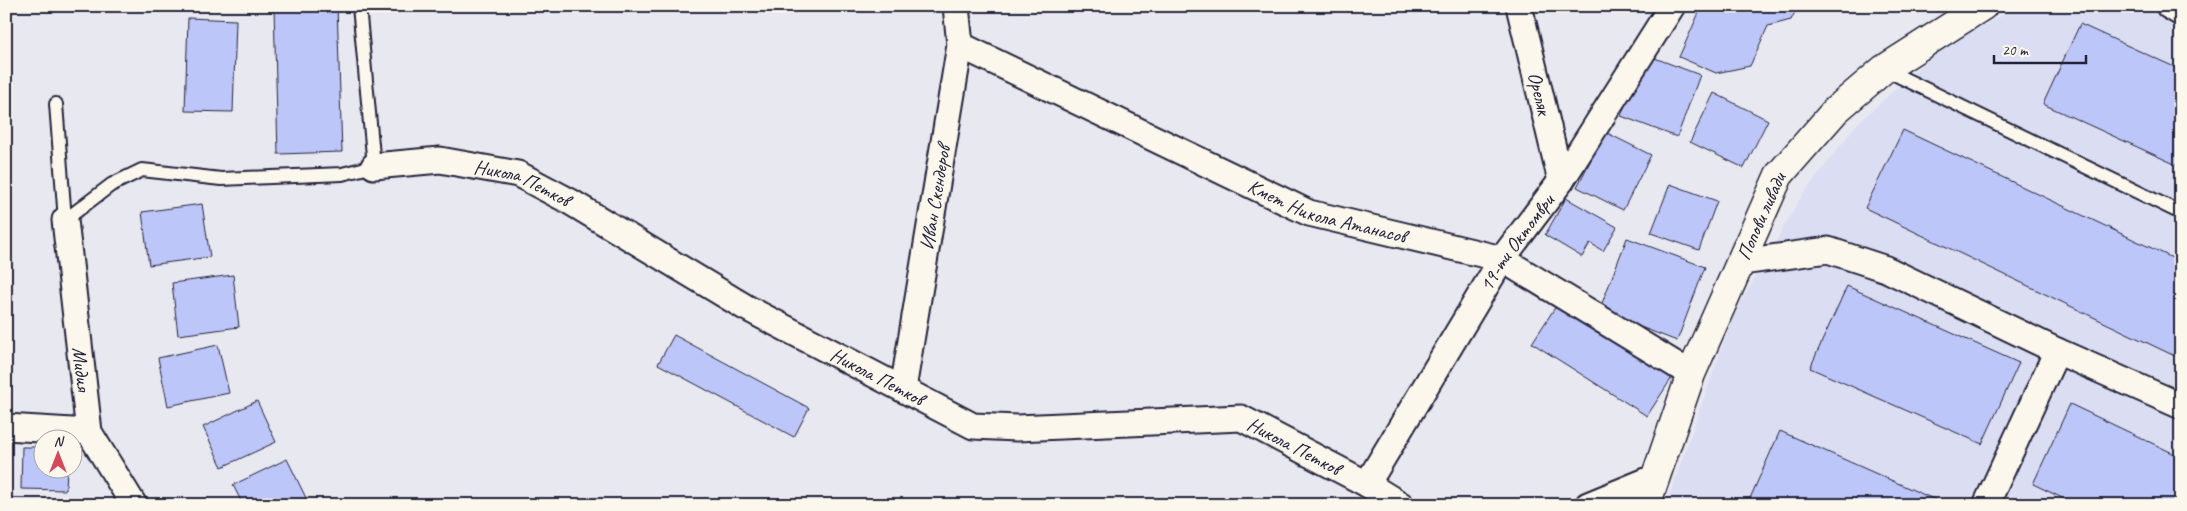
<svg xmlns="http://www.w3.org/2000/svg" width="2187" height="511" viewBox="0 0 2187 511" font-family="Caveat,sans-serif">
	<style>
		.built { fill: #dbdef2 }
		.building { fill: #bdc6f8; stroke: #22223b }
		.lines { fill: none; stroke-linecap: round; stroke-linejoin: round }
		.lane-casing { stroke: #22223b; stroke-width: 16 }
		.street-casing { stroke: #22223b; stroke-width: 29 }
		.secondary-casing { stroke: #22223b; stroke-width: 31 }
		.lane { stroke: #fbf7ec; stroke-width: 12 }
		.street { stroke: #fbf7ec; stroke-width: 25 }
		.secondary { stroke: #fbf7ec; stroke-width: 28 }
		.labels { text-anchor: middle; stroke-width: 4; stroke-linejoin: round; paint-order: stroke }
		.street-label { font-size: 20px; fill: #22223b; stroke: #fbf7ec }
	</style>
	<rect width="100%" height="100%" fill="#e8e8f0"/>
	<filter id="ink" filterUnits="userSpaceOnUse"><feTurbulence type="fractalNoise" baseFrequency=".02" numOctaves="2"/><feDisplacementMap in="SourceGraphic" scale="10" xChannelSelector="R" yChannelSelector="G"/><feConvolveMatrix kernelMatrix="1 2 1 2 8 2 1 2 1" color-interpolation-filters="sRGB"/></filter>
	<g filter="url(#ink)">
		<path class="built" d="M2019,6h162v499h-515l67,-189 68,-119 55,-72 83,-76z"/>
		<path class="building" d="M337,6l5,146 -64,2 -4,-146z
			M1702,6h96l-7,14 -23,6 -18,40 -34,7 -37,-16z
			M188,18l48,2 -3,92 -48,-1z
			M2080,24l101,46v97l-138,-63z
			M1644,54l56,21 -23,62 -56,-21z
			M1714,93l54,27 -24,48 -54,-26z
			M1903,130l278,132v97l-316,-151z
			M1605,132l46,23 -28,55 -46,-23z
			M1670,184l47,17 -18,49 -48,-17z
			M1566,198l51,29 -14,24 -13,-8 -8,14 -37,-22z
			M202,204l8,53 -61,8 -7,-53z
			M1627,238l78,29 -28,74 -78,-30z
			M233,275l6,52 -61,8 -6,-52z
			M1847,286l172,77 -37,81 -172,-76z
			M1558,303l115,73 -26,40 -115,-73z
			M674,335l135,73 -15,29 -136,-73z
			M218,345l11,48 -61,13 -10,-48z
			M257,401l19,41 -54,25 -19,-40z
			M2070,404l111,53v48h-104l-44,-21z
			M1780,431l167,74h-200z
			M6,437h3l-1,59h-2z
			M22,447h20v21h25l-1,22 -45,-1z
			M287,459l22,45 -66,1 -10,-20z"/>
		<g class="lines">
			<g class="lane-casing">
				<path id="lane" d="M1884,69l297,144
					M56,104l9,116 46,-35 31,-15 79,9 121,-5 32,-8 -15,-160"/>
			</g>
			<g class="street-casing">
				<g id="street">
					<path id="s1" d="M1519,6l42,175"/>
					<path d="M2169,6l12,7"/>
					<path id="s2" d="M960,45l349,168 193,46 189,115"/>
					<path id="s3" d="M374,166l66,-6 78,14 51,27 176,106 228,119 44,2 224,-10 126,66 34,21"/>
					<path id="s4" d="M65,220l24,212 45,73"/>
					<path d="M1742,262l86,-12 58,19 171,82 124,55"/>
					<path id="s5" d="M903,389l57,-344 -4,-39"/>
					<path d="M6,427l83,5"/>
					<path id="s6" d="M1367,484l135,-225 59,-78 111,-175"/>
					<path d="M1588,505l68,-28"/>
					<path d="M1986,505l71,-154"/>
				</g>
			</g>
			<g class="secondary-casing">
				<g id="secondary">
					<path id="s7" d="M1646,505l45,-131 88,-199 57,-65 48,-41 99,-63"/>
				</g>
			</g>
			<use href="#lane" class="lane"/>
			<use href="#street" class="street"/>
			<use href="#secondary" class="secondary"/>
		</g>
	</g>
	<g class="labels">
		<g class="street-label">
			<text dy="7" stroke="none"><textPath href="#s1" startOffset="90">Ореляк</textPath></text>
			<text dy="7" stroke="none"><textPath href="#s3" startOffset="152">Никола Петков</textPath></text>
			<text dy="7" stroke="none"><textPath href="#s5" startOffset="194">Иван Скендеров</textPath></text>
			<text dy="7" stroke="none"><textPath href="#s2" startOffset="404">Кмет Никола Атанасов</textPath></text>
			<text dy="7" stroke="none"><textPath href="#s7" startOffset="311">Попови ливади</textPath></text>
			<text dy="7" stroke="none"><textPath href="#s6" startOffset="284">19-ти Октомври</textPath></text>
			<text dy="7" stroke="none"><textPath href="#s4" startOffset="150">Мидия</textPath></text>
			<text dy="7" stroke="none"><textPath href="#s3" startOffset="558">Никола Петков</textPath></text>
			<text dy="7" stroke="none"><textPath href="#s3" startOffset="994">Никола Петков</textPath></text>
		</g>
	</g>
	<rect width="2187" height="511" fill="none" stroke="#fbf7ec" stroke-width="25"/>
	<rect x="12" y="12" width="2162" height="486" fill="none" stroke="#22223b" stroke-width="2" filter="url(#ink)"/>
	<g transform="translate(58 454)"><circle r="24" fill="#fbf7ec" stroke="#a4a2a5"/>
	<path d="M0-4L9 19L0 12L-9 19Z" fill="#d1495b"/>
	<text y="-8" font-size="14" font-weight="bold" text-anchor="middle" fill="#22223b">N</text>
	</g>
	<path d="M1994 55v8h92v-8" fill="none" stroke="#22223b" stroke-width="2.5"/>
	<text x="2002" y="55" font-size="15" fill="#22223b" stroke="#fbf7ec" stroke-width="4" paint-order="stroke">20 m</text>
</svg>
